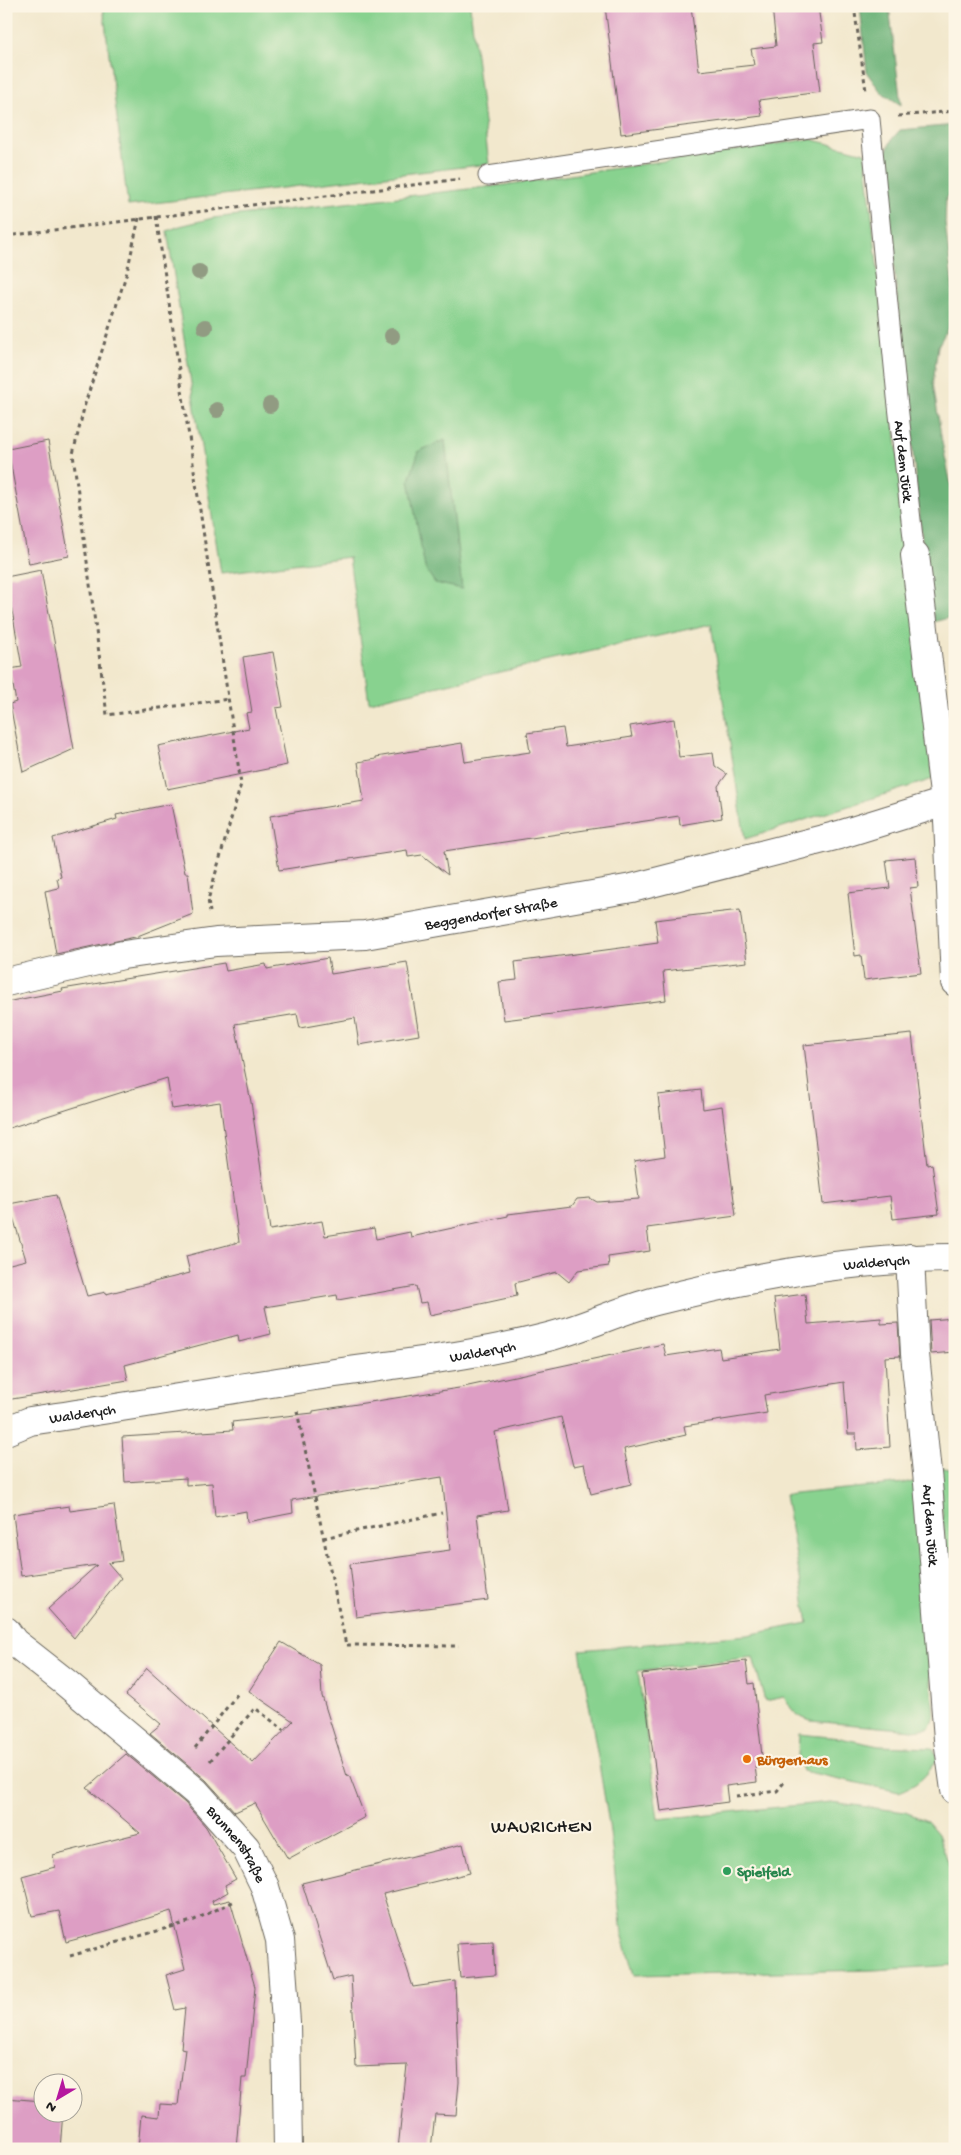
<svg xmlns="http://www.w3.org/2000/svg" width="961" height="2155" viewBox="0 0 961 2155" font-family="'Gochi Hand',sans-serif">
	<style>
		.green { fill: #88d28f; stroke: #527756 }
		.forest { fill: #6eb47a; stroke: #45684b }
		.building { fill: #dd9ec4 }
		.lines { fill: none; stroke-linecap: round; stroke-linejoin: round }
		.lane-casing { stroke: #67635a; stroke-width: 21 }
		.street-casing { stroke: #67635a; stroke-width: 30 }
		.path { stroke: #67635a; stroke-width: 3; stroke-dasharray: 4 4; stroke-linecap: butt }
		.lane { stroke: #fff; stroke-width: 19 }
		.street { stroke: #fff; stroke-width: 28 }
		.tree { fill: #919b82 }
		.food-dot { fill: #e8710a; stroke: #fcf5e5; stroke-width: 2 }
		.leisure-dot { fill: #2e9e5b; stroke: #fcf5e5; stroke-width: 2 }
		.labels { text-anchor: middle; stroke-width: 4.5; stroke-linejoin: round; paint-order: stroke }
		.street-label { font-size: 15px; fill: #1c1c1c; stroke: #fcf5e5 }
		.food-label { font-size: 15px; font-weight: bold; fill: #c56008; stroke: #fcf5e5; text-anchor: start }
		.leisure-label { font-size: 15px; font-weight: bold; fill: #27864d; stroke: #fcf5e5; text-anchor: start }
		.quarter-label { font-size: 18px; letter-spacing: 1px; fill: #1c1c1c; stroke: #fcf5e5 }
	</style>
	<rect width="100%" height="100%" fill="#fcf5e5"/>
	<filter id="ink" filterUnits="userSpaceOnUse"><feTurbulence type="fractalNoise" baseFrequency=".02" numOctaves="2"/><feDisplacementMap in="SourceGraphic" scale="10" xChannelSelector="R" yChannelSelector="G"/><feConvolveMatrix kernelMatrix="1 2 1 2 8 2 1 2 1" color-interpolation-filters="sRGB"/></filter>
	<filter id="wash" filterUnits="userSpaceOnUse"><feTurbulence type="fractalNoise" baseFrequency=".0096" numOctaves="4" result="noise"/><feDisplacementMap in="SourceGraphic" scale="20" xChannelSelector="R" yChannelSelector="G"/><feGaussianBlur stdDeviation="1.12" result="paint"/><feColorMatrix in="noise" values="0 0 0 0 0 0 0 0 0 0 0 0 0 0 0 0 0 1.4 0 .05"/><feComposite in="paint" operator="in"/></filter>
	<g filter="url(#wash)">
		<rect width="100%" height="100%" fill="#f2e8cd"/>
		<path class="green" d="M103,6h367l19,158 -361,42z
			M810,139l55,14 68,626 -188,60 -34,-215 -342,78 -20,-145 -128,16 -54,-342 13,-5 33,-8 291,-33z
			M939,1467l16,3v218z
			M914,1482l20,234 -5,12 -16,2 -102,-9c-14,-4 -20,-11 -27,-24l-19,4 -12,-44 -115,14 20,148 173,-17 74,10 22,9 11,13 15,41 2,90 -80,5 -241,5 -12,-42 -13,-109 -29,-174 167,-15 61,-12 -23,-128z
			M799,1734l41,4 39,8 54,2 4,11c-10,17 -19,26 -38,33l-96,-21 -5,-14z"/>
		<path class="forest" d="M860,6h29l12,99 -20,-13 -14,-19z
			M955,125v60l-9,13 -1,25 8,67 -4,36 -11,20 -5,37 9,59 13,62v112l-21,6 -11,-71 -40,-392 9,-20 8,-9z
			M445,440l17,149 -27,-6 -10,-15 -16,-88 10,-29z"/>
		<g id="blocks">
			<path class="building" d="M605,6h86l8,65 55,-6 -3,-16 25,-3 -4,-40h46l5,36 -9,1 6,49 -61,8 3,16 -141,18z
				M48,441l21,115 -40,8 -21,-115z
				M41,570l33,179 -51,23 -13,-68 6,-2 -6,-33 12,-2 -16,-90z
				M273,652l10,55 -7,1 11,57 -120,24 -9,-43 91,-18 -3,-15 6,-1 -9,-55z
				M674,719l5,38 34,-4 2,13 12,8 -9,12 4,32 -42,7 -1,-9 -235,35 4,24 -26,-20 -14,2 -1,-7 -128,20 -9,-54 94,-15 -6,-39 18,-3v-2l86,-14 3,19 65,-10 -3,-19 36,-5 3,19 66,-10 -2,-11z
				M171,804l14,69h3l5,41 -58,23 -79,17 -11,-63 14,-3 -2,-10 4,-1 -8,-39 64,-19 -1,-4z
				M915,857l3,30 -8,1 11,85 -57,7 -3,-25 -6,1 -7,-63 42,-5 -4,-28z
				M740,910l7,52 -84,9 3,29 -162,20 -5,-38 18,-2 -2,-18 143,-19 -3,-23z
				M328,958l3,16 76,-12 12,73 -60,10 -4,-27 -55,10 -3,-14 -62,10 16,78 19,128 52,-9 3,15 49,-8 2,11 34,-7 1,5 97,-21v-2l64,-8 5,-7 13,-1 7,4 42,-3 -5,-38 31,-5 -7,-61 43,-5 2,19 19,-3 14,110 -89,12 3,23 -42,6 1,9 -31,4 -9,12 -12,-10 -42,11 2,13 -87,19 -3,-13 -7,1 -4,-17 -78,14 -1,-5 -72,12 6,27 -32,8 -1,-7 -113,30 3,15 -122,20v-135l20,-5 -17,-56 47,-9 31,101 19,-4v2l84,-21 -4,-17 53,-14 -19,-140 -48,7 -5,-31 -161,51v-127l57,-11 -1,-2 162,-26 2,8 40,-7 1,5z
				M912,1034l15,131 5,-1 7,50 -46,5 -3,-23 -67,8 -19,-159z
				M805,1294l3,30 73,-6v6l17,-1 2,33 -15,1 5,90 -33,3 -1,-16h-8l-4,-52 -80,13 3,18 -83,13 2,9 -62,14 7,35 -40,10 -7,-30 -11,2 -12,-49 -66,15 13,78 -31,5 11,85 -132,17 -6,-53 100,-14 -8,-73 -150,23 1,13 -46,9 -1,-11 -31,6 -3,-34 -26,2v-7l-61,4 -3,-45 111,-7 -1,-8 81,-9v-2l146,-23 204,-44 3,12 53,-8 2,10 59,-9 -6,-51z
				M955,1318v34l-24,2 -2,-34z
				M114,1505l8,56 -14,2 13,15 -47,60 -26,-29 49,-44 -76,11 -8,-62 56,-8 1,5z
				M281,1642l39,23 2,31 25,80 2,-1 16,42 -77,42 -33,-56 -20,9 -29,-32 -56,-47 11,-9 -35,-29 21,-27 106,95 40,-42 -44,-30z
				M746,1661l3,23 5,-1 9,82 -8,1 2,16 -31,4 2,16 -67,9 -19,-137z
				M126,1754l59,49 21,24 30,52 -11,6 3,7 -16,9 1,3 17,-4 25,87 -9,91h-4l-6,71h-98l3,-34 18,2 1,-13 18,1 7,-56 -4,-1 4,-40 -10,2 -9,-35 19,-6 -14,-58 -61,19 -44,12 -7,-31 -27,5 -10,-40 33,-9 -2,-12 87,-22 -53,-45z
				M463,1844l7,29 -87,21 30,93 42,-6 4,101 -3,33 -21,-1 -4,35h-33l9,-84 -51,2 -5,-91 -18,4 -31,-97z
				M493,1942l2,33 -35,3 -3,-34z
				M6,2098l36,3v11h21l-3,37h-54z"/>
		</g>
	</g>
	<g filter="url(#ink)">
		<use href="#blocks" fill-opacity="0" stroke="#67635a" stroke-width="1"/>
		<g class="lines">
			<g class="lane-casing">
				<g id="lane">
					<path id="s1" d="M488,176l382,-57 27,278 18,158"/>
				</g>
			</g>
			<g class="street-casing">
				<g id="street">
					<path d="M915,555l30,247"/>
					<path d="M948,819l7,163"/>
					<path id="s2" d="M6,982l117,-27 93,-13 149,-7 267,-47 207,-53 106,-33 3,17 7,-1"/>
					<path id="s3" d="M910,1258l5,96 13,129 20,256 7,51"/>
					<path id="s4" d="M6,1431l24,-10c95,-14 190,-30 285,-45 78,-12 156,-19 233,-39 37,-9 71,-27 108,-36 97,-25 198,-43 299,-43"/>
					<path id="s5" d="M6,1631l8,11 51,40 131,110 50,56 19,39 15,53 6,82 2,127"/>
				</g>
			</g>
			<path class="path" d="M854,6l12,85
				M898,116l57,-5
				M156,216l85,568 -33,116 2,12
				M139,218l-12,54 -42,132 -12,50 34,261 122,-16
				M6,236l454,-57
				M297,1411l49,234 113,1
				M323,1538l119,-25
				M195,1748l44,-56
				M210,1761l45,-53 29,22
				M736,1796l41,-5 9,-11
				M70,1956l122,-35 43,-20"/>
			<use href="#lane" class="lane"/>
			<use href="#street" class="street"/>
		</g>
		<g class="tree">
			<circle cx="199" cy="272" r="8"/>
			<circle cx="205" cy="327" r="8"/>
			<circle cx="392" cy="336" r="8"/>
			<circle cx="270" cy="405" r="8"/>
			<circle cx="217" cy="410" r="8"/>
		</g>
	</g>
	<circle class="food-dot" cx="747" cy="1759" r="5"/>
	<circle class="leisure-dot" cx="727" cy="1871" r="5"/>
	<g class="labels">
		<g class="street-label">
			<text dy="5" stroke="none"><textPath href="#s1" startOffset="730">Auf dem Jück</textPath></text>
			<text dy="5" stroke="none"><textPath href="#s2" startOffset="491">Beggendorfer Straße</textPath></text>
			<text dy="5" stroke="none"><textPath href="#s4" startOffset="889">Walderych</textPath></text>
			<text dy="5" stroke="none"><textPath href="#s4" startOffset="484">Walderych</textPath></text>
			<text dy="5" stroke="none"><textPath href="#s4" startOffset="79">Walderych</textPath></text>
			<text dy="5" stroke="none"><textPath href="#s3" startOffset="268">Auf dem Jück</textPath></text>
			<text dy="5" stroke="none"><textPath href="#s5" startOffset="316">Brunnenstraße</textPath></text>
		</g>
		<g class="food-label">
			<text x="757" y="1764">Bürgerhaus</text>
		</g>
		<g class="leisure-label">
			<text x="737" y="1876">Spielfeld</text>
		</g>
		<g class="quarter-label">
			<text x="542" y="1832">WAURICHEN</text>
		</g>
	</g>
	<rect width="961" height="2155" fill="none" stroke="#fcf5e5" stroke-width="25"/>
	<g transform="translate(58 2098) rotate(218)"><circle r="24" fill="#fcf5e5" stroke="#a29e95"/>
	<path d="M0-4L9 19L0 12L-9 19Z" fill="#b5179e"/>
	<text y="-8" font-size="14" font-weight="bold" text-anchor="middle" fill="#1c1c1c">N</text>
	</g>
</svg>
